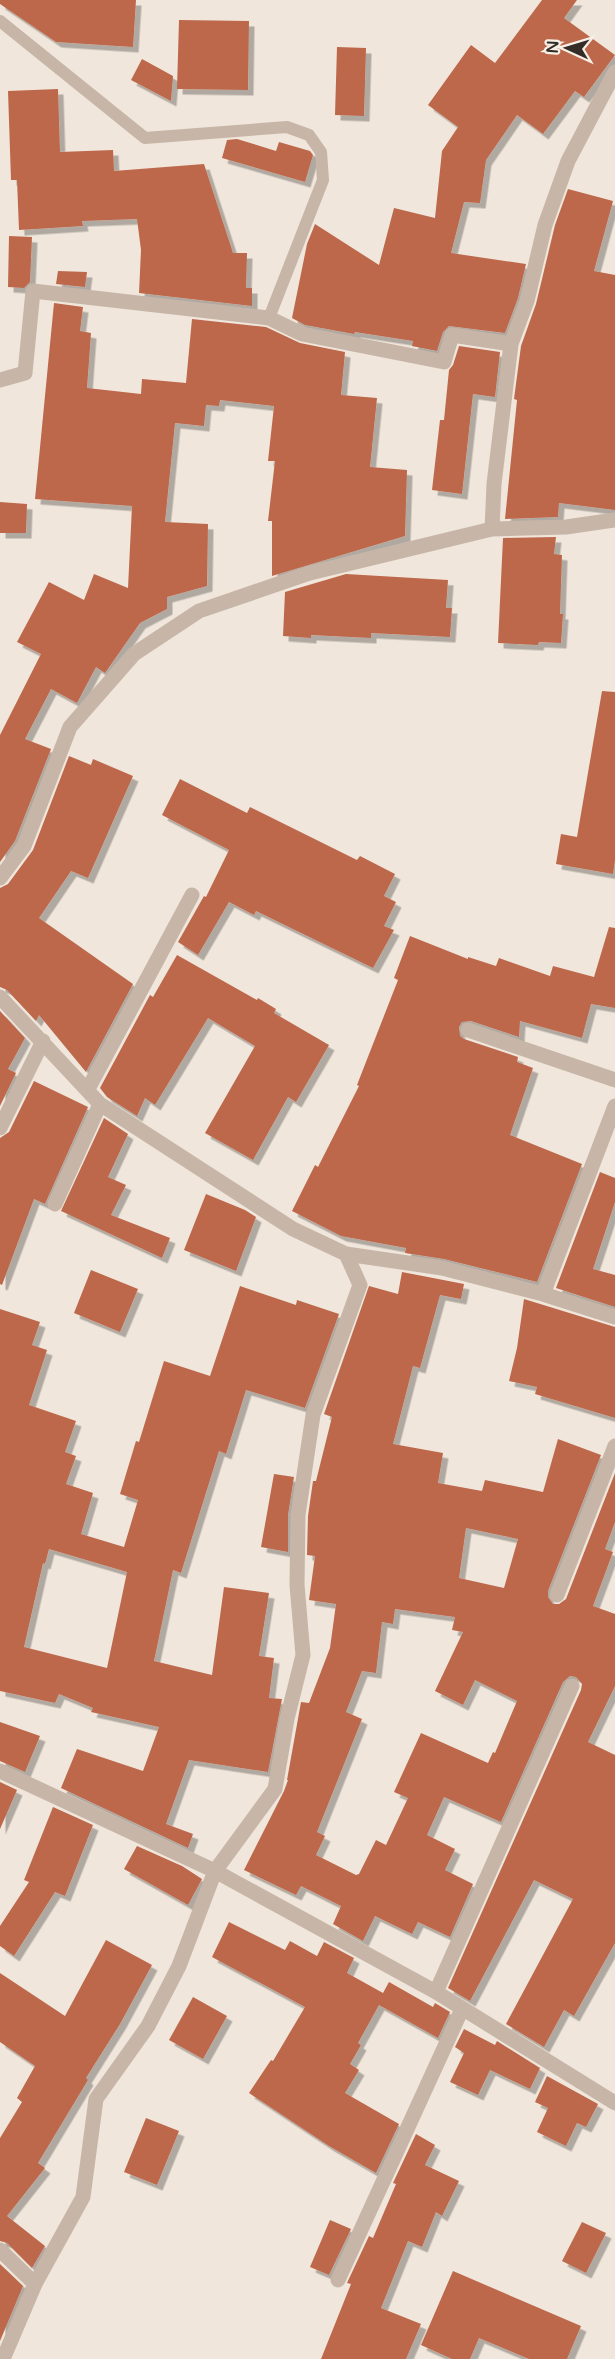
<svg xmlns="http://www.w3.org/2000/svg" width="615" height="2359" viewBox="0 0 615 2359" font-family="'Varela Round',sans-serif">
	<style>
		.building { fill: #bd684b; fill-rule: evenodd; filter: url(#shadow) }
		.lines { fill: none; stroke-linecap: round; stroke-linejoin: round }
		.lane { stroke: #c7b6a8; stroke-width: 12 }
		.street { stroke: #c7b6a8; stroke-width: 15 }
	</style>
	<defs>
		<filter id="shadow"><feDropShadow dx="5.5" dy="5.5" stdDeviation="0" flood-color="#0004"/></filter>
	</defs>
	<rect width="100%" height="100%" fill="#f0e6db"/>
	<path class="building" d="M0,0h136l-3,47 -77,-5 -56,-38z
		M542,0h35l-13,18 51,37 -31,42 -9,-6 -32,43 -26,-19 -31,45 -6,43 -16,-1 -13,51 75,11 -8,34 -13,35 -56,-7 -6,6 -6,19 -25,-5 1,-5 -58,-9 -1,2 -49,-9 -13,-7 15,-74 8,-20 64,41 15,-57 41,10 7,-67 16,-24 -30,-22 43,-60 24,18z
		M179,20l70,1 -1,69 -71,-1z
		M337,47l29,1 -2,68 -29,-1z
		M142,59l31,17 -2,25 -40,-21z
		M58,89l2,63 53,-2 1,21 90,-7 29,89h14l-1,35h6v18l-113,-13 2,-43 -4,-31 -55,2 1,5 -64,4 -2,-50h-6l-3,-89z
		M237,139l39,12 3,-9 31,9 3,4 -8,27 -83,-24 5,-18z
		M568,189l45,12 -19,70 21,4v235l-56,-7 -1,14 -53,2 11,-109 1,-10 -3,-1 7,-53 15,-42 19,-79z
		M9,236l23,1 -2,45 -6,6 -16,-1z
		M58,271l29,1 -2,15 -29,-3z
		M54,303l29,4 -3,24 11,2 -4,55 54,6 1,-15 44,4 6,-64 74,8 34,16 45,9 -4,43 36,3 -7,69 37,3 -2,66 -133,40v-55h-4l7,-60h-7l6,-55 -54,-6 -1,6 -13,-1 -2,21 -29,-3 -10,99 43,2 -1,62 -40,11v12l-27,14 -35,50 -9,-6 -19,36 -26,-14 -26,50 26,10 -36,92 -15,21v-127l41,-81 -24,-12 32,-60 35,18 10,-26 34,14 4,-82 -97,-7z
		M459,346l41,6 -5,45 -22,-3 -11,100 -30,-4 8,-70h4l5,-50 4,-5z
		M0,502l27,2 -1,29h-26z
		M556,537l-2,17 8,1 -2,59h3l-2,29 -22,-1 -1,3 -40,-2 5,-105z
		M346,574l102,6 -2,28h6l-2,29 -79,-4v5l-60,-3v3l-28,-2 2,-44z
		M602,691l13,1v168l-2,14 -57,-10 5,-30 16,3z
		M69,756l22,9 2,-6 40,17 -45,102 -17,-7 -32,47 94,66 -47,88 -47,-57 -3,6 -29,-31 -7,-3v-99l8,-4 25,-34z
		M180,779l67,34 3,-6 107,53 3,-4 35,18 -11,22 12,6 -12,24 10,4 -21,38 -117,-57 -2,4 -25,-13 -31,53 -20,-13 26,-46 2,1 23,-47 -67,-35z
		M609,927l6,1v80l-24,-4 -9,34 -62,-17 -1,16 -48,-16 -9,1 -3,5 1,9 4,3 54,18 -1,5 16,6 -23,67 72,29 -45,118 -93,-23 -39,-6 1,-5 -65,-12 -49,-25 23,-46 3,2 41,-81 -2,-1 41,-105 -4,-2 16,-42 58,23v-2l28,9 3,-8 51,18 3,-10 41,11z
		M177,955l80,45 1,-2 18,11 -2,4 55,32 -33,57 -8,-5 -35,63 -48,-27 50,-87 -47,-28 -53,87 -10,-7 -8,18 -30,-19 -7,-9 50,-93 3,2z
		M0,1011l25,27 -17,31 8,4 -16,33z
		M34,1081l54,26 -43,97 -11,-5 -32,86 -2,-1v-146l9,-6z
		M104,1118l24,16 -20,43 18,8 -15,30 59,23 -8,20 -101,-47z
		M600,1172l15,6v24l-22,67 22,6v32l-59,-19z
		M206,1194l39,16 11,7 -20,54 -52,-21z
		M91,1270l47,19 -18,43 -46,-19z
		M402,1272l62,12 -3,15 -21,-4 -20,73 -7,-2 -20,78 50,9 -5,30 44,8 3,-11 58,12 15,-53 43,16 -53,136v6l5,7h6l7,-5 49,-126v49l-10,27 8,3 -20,54 22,8v72l-27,56 27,13v188l-41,73 -10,-6 -20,37 -38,-23 67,-125 -39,-19 -64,121 -22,-13 133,-298 1,-6 -6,-7 -6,-1 -7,6 -62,140 -57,-25 -17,38 28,14 -10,21 28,14 -23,53 -32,-15 -6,12 -37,-18 -12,25 -30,-17 8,-18 -40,-20 -5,9 -52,-25 40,-79 4,-11h-1l14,-78 8,1 21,-55 6,-44 -27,-4 6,-44 -8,-1 1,-39 5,-35h3l16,-64 -8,-3 45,-128 29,8zM466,1528l52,11 -14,49 -45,-10zM395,1609l60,8 -3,13 11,2 -28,59 28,14 12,-25 42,21 -22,52 -2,-1 -5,11 -67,-30 -27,59 14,6 -22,47 -10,-5 -17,34 -3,1 -40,-20 9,-19 -8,-4 45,-113 -16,-7 16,-41 14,2 6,-51 11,2z
		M240,1286l56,19 1,-5 42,14 -34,94 -59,-18 -20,64 -7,-3 -38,122 -8,-3 -19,91 58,14 12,-88 45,6 -10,63 15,2 -5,40 13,1 -14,73 -79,-12 -23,64 27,10 -5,14 -127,-60 16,-39 66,22 16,-44 -68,-15 2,-4 -34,-14 -4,9 -55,-12v-382l40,13 -8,23 15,5 -18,55 47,16 -11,31 11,4 -10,28 27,9 -12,41 43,13 14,-47 -18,-6 16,-53 3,1 25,-81 46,15zM49,1549l78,23 -20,96 -83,-21 19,-84 2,1z
		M524,1299l91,28v91l-80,-24 2,-7 -28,-6 8,-33z
		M274,1474l20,3 -6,38v37l-27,-5z
		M0,1722l40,14 -15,36 -25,-11z
		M0,1782l17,8 -17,39z
		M53,1807l40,18 -28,71 -10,-4 -41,64 -14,-10v-20l29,-44 -5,-2z
		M137,1846l45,20 20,13 -14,26 -64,-36z
		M229,1922l56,28 5,-9 27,15 7,-14 30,16 -7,15 36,20 6,-11 44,25 2,-4 15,9 -12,26 -59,-33 -21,38 3,2 -11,19 9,6 -14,23 54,31 -23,49 -47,-27 -80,-53 22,-33 2,1 32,-54 -93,-50z
		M106,1940l46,25 -32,59 -34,54 2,2 -50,83 7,5 -38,48 38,30 -13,22 -25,-25 -7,-2v-103l22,-36 -5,-4 18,-32 -35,-24v-69l65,43z
		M193,1997l34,19 -24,43 -34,-19z
		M464,2029l31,16 2,-4 43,27 -10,21 -40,-19 -12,25 -28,-13 14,-29 -9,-6z
		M547,2076l51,28 -12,23 -9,-4 -11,23 -29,-14 11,-24 -13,-6z
		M146,2118l33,13 -22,54 -33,-13z
		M416,2134l19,11 -10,20 34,16 -17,35 -6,-4 -14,35 -14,-6 -27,67 40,16 -15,35h-85l30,-75 -4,-1 22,-47 4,2 23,-54 -3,-1z
		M330,2220l21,9 -22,46 -19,-8z
		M582,2222l24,11 -20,40 -24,-12z
		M0,2264l23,22 -23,55z
		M453,2271l128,55 -14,33h-38l-50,-21 -9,21h-18l-31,-14z"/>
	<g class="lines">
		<path class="lane" d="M0,21l145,117 142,-11 22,8 12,17 2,28 -54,138"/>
		<path class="street" d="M0,380l25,-7 8,-82 236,27 33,16 142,28 8,-27 59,9
			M492,529l2,-45 17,-140 16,-43 18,-76 23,-64 47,-89
			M0,878l24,-32 46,-119 64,-73 65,-43 111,-38 182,-44 74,-2 49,-7
			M0,997l100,107 193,125 53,25 96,14 101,26 72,23
			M468,1030l147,50
			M88,1089l104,-194
			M0,1128l43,-87
			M55,1204l45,-100
			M543,1294l72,-188
			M557,1595l58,-149
			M0,1771l215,100 221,121 179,111
			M436,1992l136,-306
			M0,2250l35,34
			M338,2280l124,-271
			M3,2359l32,-75 48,-87 13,-98 52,-73 31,-60 36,-95 60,-82 12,-70 16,-64 -6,-70 1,-70 15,-100 47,-130 -14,-31"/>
	</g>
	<g transform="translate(567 48) rotate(274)" stroke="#f8f0e7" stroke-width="4.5" paint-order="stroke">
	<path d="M0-4.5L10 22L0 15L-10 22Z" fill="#342c27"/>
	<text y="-9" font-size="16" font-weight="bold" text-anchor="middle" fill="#342c27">N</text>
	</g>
</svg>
